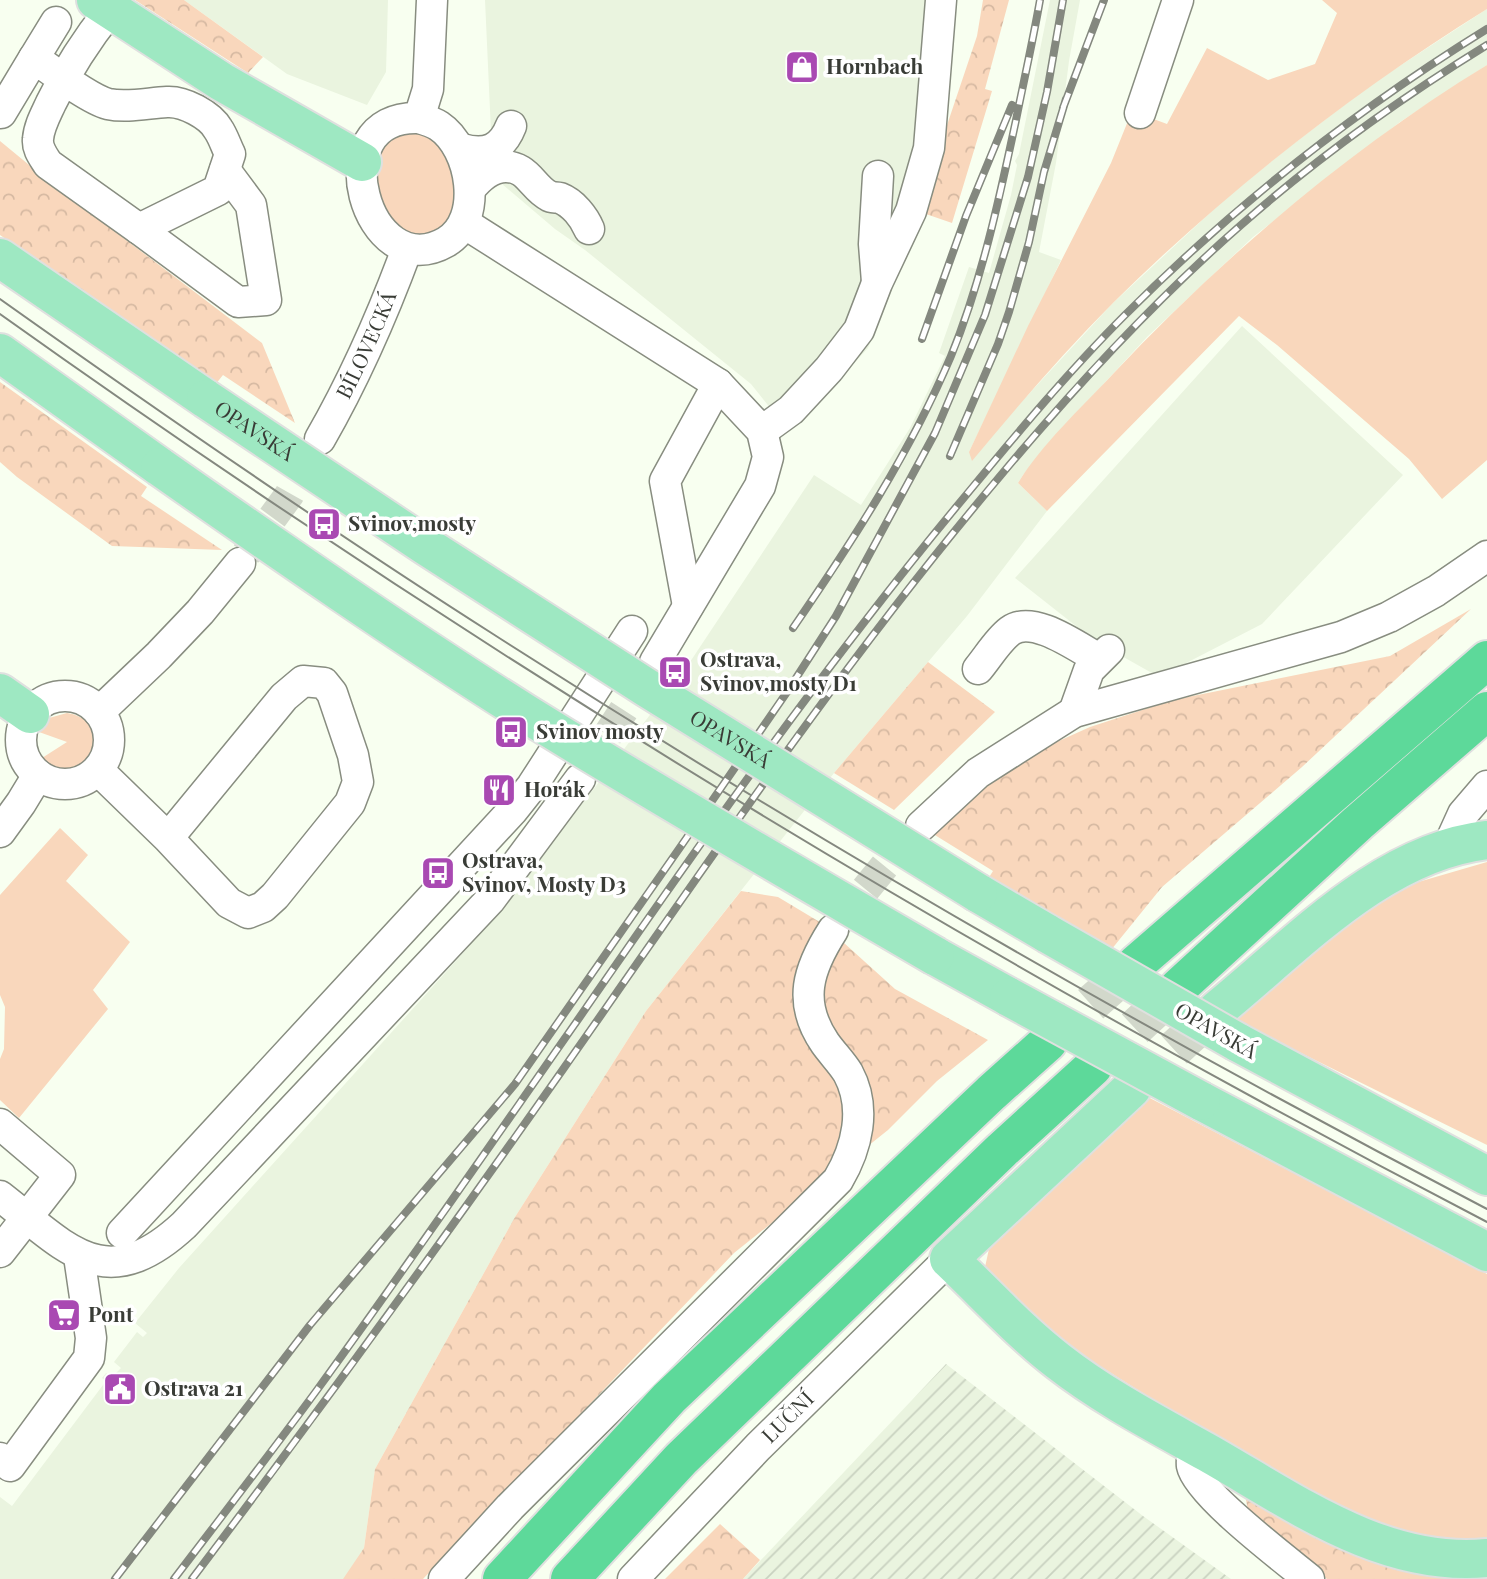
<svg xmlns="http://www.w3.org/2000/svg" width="1487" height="1579" viewBox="0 0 1487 1579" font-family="'Playfair Display',serif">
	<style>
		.built { fill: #eaf4df }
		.industrial { fill: url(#industrial-furrows) }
		.green { fill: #f9d7bc }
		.forest { fill: url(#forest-crowns) }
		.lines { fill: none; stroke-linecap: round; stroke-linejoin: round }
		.minor-tunnel { stroke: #d2d8cb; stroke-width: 30; stroke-dasharray: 30 15; stroke-linecap: butt }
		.major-tunnel { stroke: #d2d8cb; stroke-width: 38; stroke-dasharray: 38 19; stroke-linecap: butt }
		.highway-tunnel { stroke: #d2d8cb; stroke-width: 38; stroke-dasharray: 38 19; stroke-linecap: butt }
		.minor-casing { stroke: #888d80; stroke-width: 33 }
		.major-casing { stroke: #dfe0df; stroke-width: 42 }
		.highway-casing { stroke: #dfe0df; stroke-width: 42 }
		.minor { stroke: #fff; stroke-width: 30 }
		.major { stroke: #9ee8c2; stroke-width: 38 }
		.highway { stroke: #5dd99a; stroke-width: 38 }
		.tram { stroke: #84887f; stroke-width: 2 }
		.rail-casing { stroke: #84887f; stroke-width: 8 }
		.rail { stroke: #fff; stroke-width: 5; stroke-dasharray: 16; stroke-linecap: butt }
		.major-bridge-casing { stroke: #dfe0df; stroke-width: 42; stroke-linecap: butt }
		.major-bridge { stroke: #9ee8c2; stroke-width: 38 }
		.labels { text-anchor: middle; stroke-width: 7; stroke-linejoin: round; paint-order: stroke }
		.poi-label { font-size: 21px; font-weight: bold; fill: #393c36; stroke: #fff; text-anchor: start }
		.street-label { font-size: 21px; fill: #393c36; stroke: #fff }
	</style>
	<defs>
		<pattern id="industrial-furrows" width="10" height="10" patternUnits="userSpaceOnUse" patternTransform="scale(1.75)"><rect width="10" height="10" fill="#eaf4df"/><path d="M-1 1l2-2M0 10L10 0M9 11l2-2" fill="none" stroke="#c9d2c0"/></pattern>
		<pattern id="forest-crowns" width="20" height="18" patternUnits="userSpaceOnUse" patternTransform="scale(1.75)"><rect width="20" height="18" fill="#f9d7bc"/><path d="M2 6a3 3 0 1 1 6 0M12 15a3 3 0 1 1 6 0" fill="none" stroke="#d6b9a2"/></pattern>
	</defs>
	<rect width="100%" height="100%" fill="#f8fff0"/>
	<path class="built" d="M184,0h204l-2,72 -19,33 -80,-31z
		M485,0h469l-31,213 -55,135 -63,69 -18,12 -36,-45 -166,-134 -30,-21 -53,-45 -10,-30z
		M1050,0h30l-11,61 -13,102 -17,89 22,8 -92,192 58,-56 85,-92 113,-105 63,-51 84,-64 115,-75v56l-87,57 -147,115 -106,100 -86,93 -38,45 -5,8 29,28 -80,105 -133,157 -188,238 -131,206 -140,252 -11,79 -10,31h-354v-82l12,9 94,-125 -4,-3 4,-5 4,3 2,-3 3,1 6,-6 -7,-6 23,-30 6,5 4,-4 -12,-10 44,-55 285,-316 132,-166 94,-124 124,-187 47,30 49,-77 35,-72 -6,-3 30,-86 20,6 22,-78 6,-30 -2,-4 4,-7z
		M1242,326l161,149 -141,149 -103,53 -64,-36 -80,-63z"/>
	<path class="industrial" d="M946,1364l197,152 88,63h-488z"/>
	<path class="green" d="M1322,0h165v9c-135,84 -261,182 -374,294 -50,50 -96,104 -141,158l-3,-9 59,-126 83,-163 21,-52 35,13 40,-76 61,32 47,-16 22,-51z
		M1487,65v395l-45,39 -33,-40 -132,-114 -38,-29 -192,195 -29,-28c24,-39 62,-74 94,-108 111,-118 236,-225 375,-310z
		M417,130l20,11 15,27 5,35 -15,27 -30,6 -24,-17 -12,-26 -2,-29 14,-26z
		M67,713c56,9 16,88 -25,45l25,-16 -28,-10 10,-14z
		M60,828l28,27 -22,26 64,61 -37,48 15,19 -89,109 -19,-18v-41l4,-10 1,-42 -5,-12v-100z
		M1487,862v283l-253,-125 87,-77 87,-58z
		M1144,1095l343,179v274l-87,-8 -64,-26 -257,-161 -84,-68 -10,-18 6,-27z"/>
	<path class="forest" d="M135,0h49l79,57 -15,16z
		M983,0h26l-24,89 7,2 -40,132 -29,-10 20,-76 34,-101z
		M0,141l51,42 211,160 33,80 -72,-48 -8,10 -215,-150z
		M0,382l147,105 -6,9 81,54 -110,-4 -95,-69 -17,-15z
		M1471,609l-169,158 -140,120 -51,63 -123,-71 5,-8 -63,-39 45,-43 55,-35 60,-27 83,-27 217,-44z
		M928,662l67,50 -101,98 -60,-37z
		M741,891l37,6 45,27 72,65 93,51 -51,41 -49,49 -154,123 -311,326h-80l21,-31 11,-79 140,-252 131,-206z
		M1245,1495l76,40 85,36 81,4v4h-160l-78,-64z
		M720,1524l40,36 -17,19h-78z"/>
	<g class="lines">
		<path class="minor-tunnel" d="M246,554l43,-59 26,-46
			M583,773l70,-108
			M837,924l50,-61 29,-31"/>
		<path class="major-tunnel" d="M1132,1088l85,-78"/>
		<path class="highway-tunnel" d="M1048,1042l88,-78
			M1093,1067l85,-79"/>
		<g class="minor-casing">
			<g id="minor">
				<path d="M34,58l22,-36"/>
				<path d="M1,113l33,-55c17,12 55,41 74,46 19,4 40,-1 59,-2 17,-1 43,13 51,27 5,7 8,17 12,25l-12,36 -79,39 -91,-65c-5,-8 -11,-15 -10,-25 1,-13 8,-25 13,-36 17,-35 36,-64 60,-94"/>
				<path d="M1140,113l38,-113"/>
				<path d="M419,118c7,2 14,4 20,8 33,22 45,94 7,116 -79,46 -129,-128 -27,-124z"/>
				<path d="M419,118l9,-29 4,-89"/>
				<path d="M462,149c24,7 40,0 49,-23"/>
				<path d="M470,189c12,-15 30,-30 51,-18 10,6 17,20 28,25 3,2 7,1 11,2 13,5 24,19 29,31"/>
				<path d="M464,223l254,161 44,47 6,26 -8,29 -105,176"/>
				<path d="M139,229l99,73 28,-2 -15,-95 -26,-35"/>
				<path d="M877,282l-3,-38 4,-68"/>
				<path d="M762,431l29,-21 38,-41 30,-39 18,-47 34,-72 18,-63 12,-148"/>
				<path id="s1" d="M320,439c35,-61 63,-125 87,-190"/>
				<path d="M688,606l-23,-125 53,-97"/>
				<path d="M978,669c10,-12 20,-29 32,-38 23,-17 67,16 89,28"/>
				<circle cx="65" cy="740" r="44"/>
				<path d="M99,712l60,-57 41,-43 40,-49"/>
				<path d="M1074,712l15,-42 20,-20"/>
				<path d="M98,770l70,68 61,65 19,10 15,-6 12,-11 75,-93 8,-21 -5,-27 -21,-62 -8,-10 -21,-2 -19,16 -116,141"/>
				<path d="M921,826l57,-53 96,-61 267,-75 48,-20 47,-26 51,-35"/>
				<path d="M0,832l21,-29 17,-28"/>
				<path d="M1448,847l15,-33 24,-28"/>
				<path d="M0,1124l60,51 -60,77"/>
				<path d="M0,1196c67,52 105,102 184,29l306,-325 90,-121"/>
				<path d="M122,1233l391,-423 19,-24 100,-155"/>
				<path d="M1193,1445c0,6 -2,15 -1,21 5,27 94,94 117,113"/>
				<path d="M0,1458l10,8 79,-108 2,-20 -12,-82"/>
				<path d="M444,1579l66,-72 328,-327c19,-32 29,-72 10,-107 -6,-10 -16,-20 -23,-30 -28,-41 -17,-74 8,-113"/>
				<path id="s2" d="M633,1579l125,-132 191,-188"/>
			</g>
		</g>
		<g class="major-casing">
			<path id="major" d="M96,0l126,82 140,80
				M0,258l206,141
				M0,353l160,114
				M0,693l30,21
				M978,893l70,41
				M935,956l74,41
				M1217,1010c79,-64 164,-158 270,-170
				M1237,1042l250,134
				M1132,1088l-183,171c36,34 70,72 109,102 46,36 100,64 150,92 86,49 175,115 279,105
				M1201,1101l286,151"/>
		</g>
		<g class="highway-casing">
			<path id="highway" d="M1136,964l351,-304
				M1178,988l180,-165 129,-112
				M502,1579l167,-181 322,-305 57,-51
				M570,1579l111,-120 321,-309 91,-83"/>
		</g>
		<use href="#minor" class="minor"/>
		<use href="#major" class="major"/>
		<use href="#highway" class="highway"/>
		<path class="tram" d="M0,299c162,115 325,228 493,335 322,207 654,398 994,575
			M0,314c474,338 971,640 1487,908"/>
		<g class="rail-casing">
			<path id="rail" d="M1063,108l41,-108
				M922,339l44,-123 46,-111
				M950,456l48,-112 11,-32 20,-70 15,-70 22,-73
				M793,628c59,-86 117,-175 158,-272 31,-76 48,-156 65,-236 8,-40 17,-80 24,-120
				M115,1579l195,-254 205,-241 166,-238 106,-154 49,-76 99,-183 50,-118 43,-138 19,-85 16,-92
				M174,1579c48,-63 96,-125 143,-189 88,-121 174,-246 260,-369 123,-178 247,-355 385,-521 52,-63 105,-127 163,-185 109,-109 231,-205 362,-286
				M192,1579c145,-192 286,-387 423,-584 122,-175 243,-350 381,-514 76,-91 156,-178 245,-256 76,-67 160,-127 246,-180"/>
		</g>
		<use href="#rail" class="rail"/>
		<g class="major-bridge-casing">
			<g id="major-bridge">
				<path id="s3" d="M206,399l220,147 221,142 331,205"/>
				<path d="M160,467c120,84 241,168 365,246 135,84 273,163 410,243"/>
				<path d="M1048,934l189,108"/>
				<path d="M1009,997l192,104"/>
			</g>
		</g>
		<use href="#major-bridge" class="major-bridge"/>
	</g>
	<defs>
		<g id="shop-square" transform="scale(1.75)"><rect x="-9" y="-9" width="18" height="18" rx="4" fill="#a949b2" stroke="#fff"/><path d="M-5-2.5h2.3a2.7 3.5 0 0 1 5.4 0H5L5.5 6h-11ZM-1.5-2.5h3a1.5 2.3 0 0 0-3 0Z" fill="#fff"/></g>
		<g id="bus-square" transform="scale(1.75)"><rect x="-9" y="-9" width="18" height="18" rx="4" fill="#a949b2" stroke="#fff"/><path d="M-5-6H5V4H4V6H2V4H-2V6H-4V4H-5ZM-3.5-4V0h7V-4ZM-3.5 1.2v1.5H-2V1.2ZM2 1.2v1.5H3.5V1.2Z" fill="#fff"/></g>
		<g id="restaurant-square" transform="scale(1.75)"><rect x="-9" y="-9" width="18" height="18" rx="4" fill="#a949b2" stroke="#fff"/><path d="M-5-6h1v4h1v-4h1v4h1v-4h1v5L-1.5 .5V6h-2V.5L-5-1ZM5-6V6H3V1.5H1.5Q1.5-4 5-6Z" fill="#fff"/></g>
		<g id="supermarket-square" transform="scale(1.75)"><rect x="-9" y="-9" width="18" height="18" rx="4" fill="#a949b2" stroke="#fff"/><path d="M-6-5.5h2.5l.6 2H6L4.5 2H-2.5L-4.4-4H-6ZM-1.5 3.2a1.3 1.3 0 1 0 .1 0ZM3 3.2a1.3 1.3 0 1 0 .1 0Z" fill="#fff"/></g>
		<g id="civic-square" transform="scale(1.75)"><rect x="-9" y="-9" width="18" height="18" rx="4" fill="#a949b2" stroke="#fff"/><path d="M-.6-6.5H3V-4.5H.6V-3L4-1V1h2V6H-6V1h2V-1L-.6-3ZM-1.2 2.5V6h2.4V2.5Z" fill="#fff"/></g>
	</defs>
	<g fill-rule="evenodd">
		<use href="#shop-square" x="802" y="67"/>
		<use href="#bus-square" x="324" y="524"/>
		<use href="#bus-square" x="675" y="672"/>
		<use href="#bus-square" x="511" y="732"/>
		<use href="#restaurant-square" x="499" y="790"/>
		<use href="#bus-square" x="438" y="873"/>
		<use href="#supermarket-square" x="64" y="1315"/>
		<use href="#civic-square" x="120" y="1389"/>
	</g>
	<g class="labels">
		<g class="poi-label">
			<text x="826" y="74">Hornbach</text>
			<text x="348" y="531">Svinov,mosty</text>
			<text x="700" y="667">Ostrava,<tspan x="700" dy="24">Svinov,mosty D1</tspan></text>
			<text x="536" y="739">Svinov mosty</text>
			<text x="524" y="797">Horák</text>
			<text x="462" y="868">Ostrava,<tspan x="462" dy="24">Svinov, Mosty D3</tspan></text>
			<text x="88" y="1322">Pont</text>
			<text x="144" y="1396">Ostrava 21</text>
		</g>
		<g class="street-label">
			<text dy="7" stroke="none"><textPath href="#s1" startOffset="105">BÍLOVECKÁ</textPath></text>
			<text dy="7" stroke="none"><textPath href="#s3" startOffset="58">OPAVSKÁ</textPath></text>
			<text dy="7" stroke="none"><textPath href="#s3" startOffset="625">OPAVSKÁ</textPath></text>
			<text transform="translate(1216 1031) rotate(30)" y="7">OPAVSKÁ</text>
			<text dy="7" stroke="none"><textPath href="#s2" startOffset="224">LUČNÍ</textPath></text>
		</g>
	</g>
</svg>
